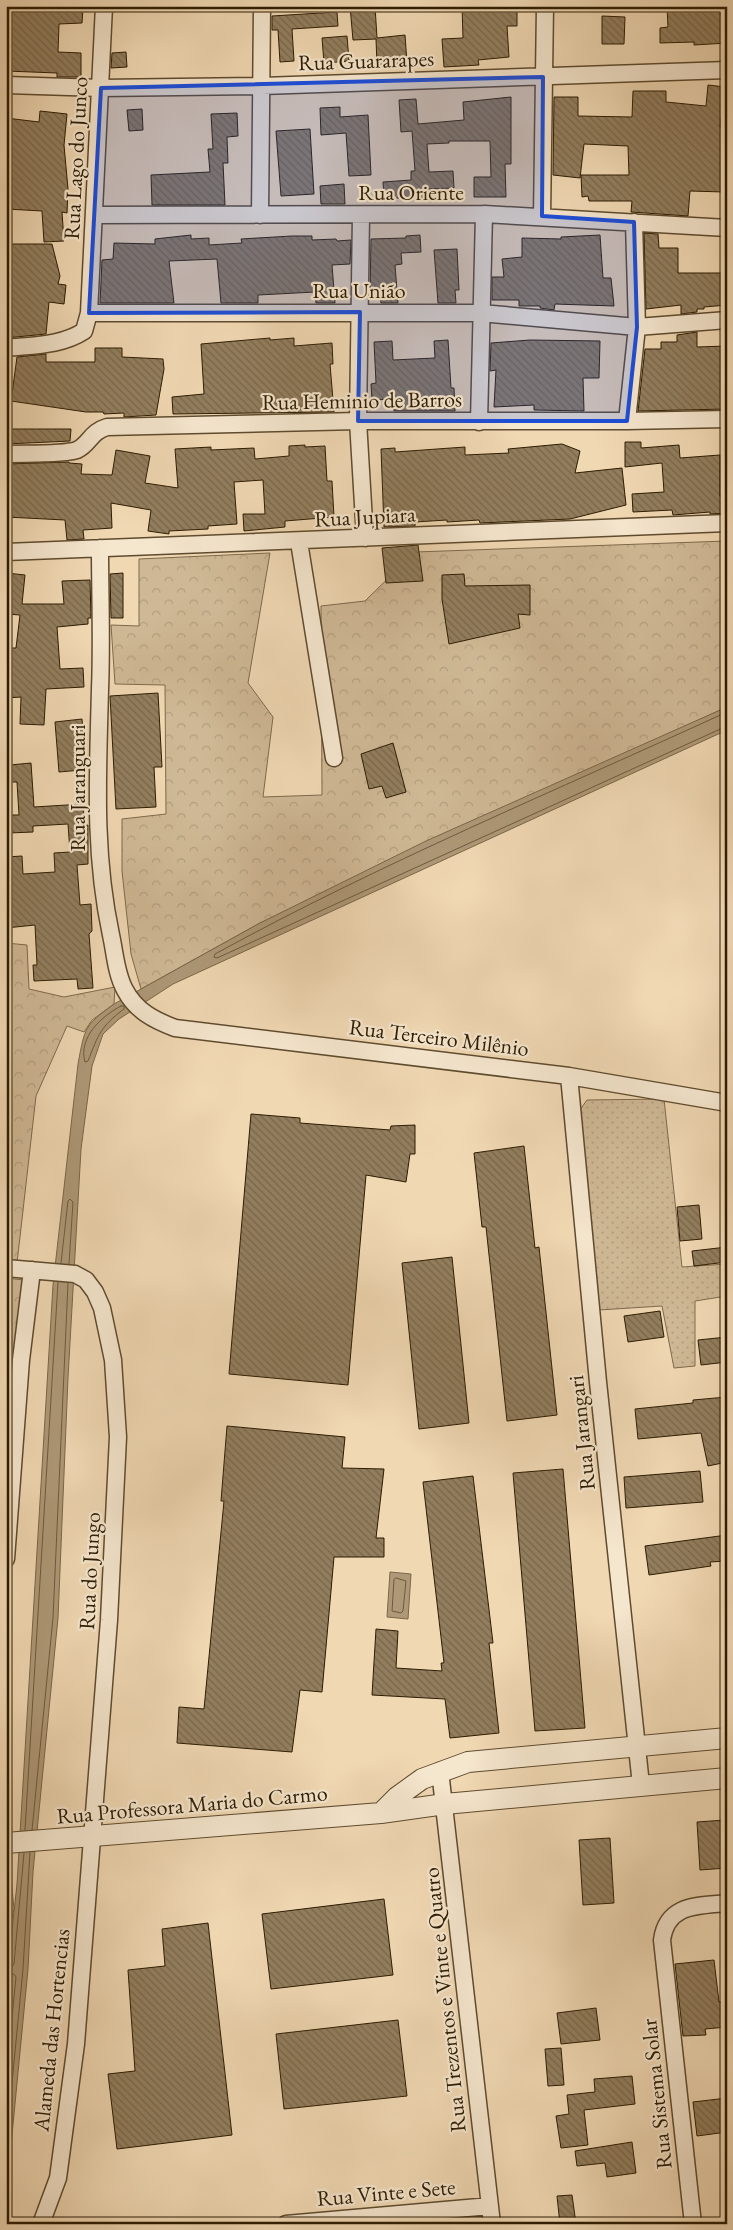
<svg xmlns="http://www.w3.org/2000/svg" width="733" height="2230" viewBox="0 0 733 2230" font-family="'EB Garamond',serif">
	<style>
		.green { fill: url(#green-dots); stroke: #7e6a4c }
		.forest { fill: url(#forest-crowns); stroke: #7e6a4c }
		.water { fill: #ae9877; stroke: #7a6648 }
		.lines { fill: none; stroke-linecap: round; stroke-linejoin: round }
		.shore { stroke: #6e5a3c; stroke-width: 1 }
		.building { fill: url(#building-back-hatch); stroke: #2d1c02 }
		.minor-casing { stroke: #5e4b2e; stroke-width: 19 }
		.tertiary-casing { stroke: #5e4b2e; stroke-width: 22 }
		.minor { stroke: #f5e6ce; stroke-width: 16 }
		.tertiary { stroke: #f5e6ce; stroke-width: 20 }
		.marked { fill: #1d4ed8; fill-opacity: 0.2; stroke: #1d4ed8; stroke-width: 4; stroke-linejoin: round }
		.labels { text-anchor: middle; stroke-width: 4.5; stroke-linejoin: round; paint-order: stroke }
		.street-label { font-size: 22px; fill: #2d1c02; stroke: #f5e6ce }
	</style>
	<defs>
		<pattern id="green-dots" width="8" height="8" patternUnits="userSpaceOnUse" patternTransform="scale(1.25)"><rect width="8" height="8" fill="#cfb895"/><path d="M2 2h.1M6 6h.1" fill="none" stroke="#b29e7f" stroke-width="1.8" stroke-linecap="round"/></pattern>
		<pattern id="forest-crowns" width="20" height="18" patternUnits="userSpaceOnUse" patternTransform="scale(1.25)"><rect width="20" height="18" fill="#cfb895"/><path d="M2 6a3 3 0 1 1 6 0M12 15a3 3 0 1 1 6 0" fill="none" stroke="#b29e7f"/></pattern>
		<pattern id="building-back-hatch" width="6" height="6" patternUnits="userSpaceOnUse" patternTransform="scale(1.25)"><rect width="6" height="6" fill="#927e5e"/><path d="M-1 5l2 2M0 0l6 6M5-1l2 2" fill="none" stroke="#78664b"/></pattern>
	</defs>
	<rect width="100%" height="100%" fill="#f0d8b3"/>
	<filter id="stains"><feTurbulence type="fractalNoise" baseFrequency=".004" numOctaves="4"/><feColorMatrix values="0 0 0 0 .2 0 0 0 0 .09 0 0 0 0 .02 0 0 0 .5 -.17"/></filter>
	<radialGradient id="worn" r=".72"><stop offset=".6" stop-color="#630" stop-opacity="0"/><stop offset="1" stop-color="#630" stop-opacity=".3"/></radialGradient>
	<path class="green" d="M664,1099l18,168 45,-3v32l-32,5v65l-21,2 -12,-62 -63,4 -22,-196 10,-14z"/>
	<path class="forest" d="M727,541v166l-467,216 -119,66 -10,-35 -9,-83v-52l44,-5 -1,-129 -50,-1 -4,-59 28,1v-67l131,-6 -22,130 25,34 -10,80 59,-2 -1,-189 44,-5 50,-49z
		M6,943l21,2 2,44 35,8 51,-10 -1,17 -22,16 -8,12 -17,-6 -31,70 -19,167 -11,-1v-181h5v-46h-5z
		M6,1278l18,2 -15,158h-3z
		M6,1867h4l4,42 -8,36z"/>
	<path class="water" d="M727,707v23l-554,254 -54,35 -16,15 -11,32 -11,83 -13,229 -10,240 -25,254 -5,97 -22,228v-211l11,-102 36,-599 25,-221c7,-37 6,-38 36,-60l146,-81 166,-82z
		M390,1572l21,2 -3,45 -21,-2z"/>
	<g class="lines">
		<path class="shore" d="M727,712c-172,79 -346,151 -512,242l-1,3 3,1 510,-232
			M121,1006h3v3c-23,17 -26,26 -36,52l-3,1c-7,-25 17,-46 36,-56z
			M61,1263l7,-62 2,-2 3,3 -4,62
			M396,1578l10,3 -3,30 -2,2 -9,-2 2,-31z
			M25,1830l33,-548
			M32,1830l21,-212 15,-335
			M6,1969l5,-1 3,-4 10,-111
			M6,1976l8,-2 2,3 -10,102
			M6,2145l17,-176 7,-117"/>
	</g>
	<path class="building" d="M6,6h35l-1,4 43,-2 -1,15 -23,1 -1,28 23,1v24h-24v-4l-51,-2z
		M350,6h25l2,32 28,-3 2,28 -30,2 -1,-26 -23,1z
		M462,6h55v20h-10l2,31 -31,3 1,5 -35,2 -2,-28 21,-1z
		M720,6l1,10h6v27l-33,2v-3l-34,1v-15l8,-1 -1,-20z
		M337,12l1,14 -46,3 2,32 -14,1 -2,-32h-6v-14z
		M602,16l23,1 -1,27h-22z
		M347,36l2,25 -25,2 -2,-25z
		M126,52l1,15 -16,1 1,-15z
		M708,85l17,2 -5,40h4l1,14 -1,51 -34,-1 -2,25 -57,-4 1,-11h-43l-1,-5 -6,1 -1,-22h48l-1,-29 -44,-2 -4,34 -27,-3 1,-78h24v19l54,1 1,-26h33v11l40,4z
		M511,97v67h-6l1,33h-32v-20h17l-1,-36h-41v2l-22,1 2,28 24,-1 1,17 -27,1 1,9h-44l-1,-16 28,-2v-9h4l-3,-40 -11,1 -2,-32 17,-1 2,25 46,-4 -1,-18z
		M340,107v10l28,-2 3,60 -22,1 -3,-43 -25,2 -1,-27z
		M142,109l1,21 -14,1 -2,-21z
		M40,111l27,3 -3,31 4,44 -1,24 -5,-1 2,29 -20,1 -2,-31 -36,-2v-91l33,4z
		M237,113l1,23 -11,1 1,26h-5l2,42h-73l-1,-30 59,-3 -2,-23h5l-2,-35z
		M310,129l4,65 -33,2 -5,-65z
		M344,184l1,20h-24l-1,-18z
		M644,233l14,1 1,14h19v25h49v32l-23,2v2h-7v3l-16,2v-9l-35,4z
		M191,235v4l18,-1v7l33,-2 -1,-4 51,-3h20v4l24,-1 1,2 14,-1 -1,24 -18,1 3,38h-19l-1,-11 -57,3v8h-37l-4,-44 -48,2 5,42h-74l2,-43 11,-1 1,-16 41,1v-5z
		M420,235l1,17 -20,1 1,11 -7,1 3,38h-17l-1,-8 -10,1 1,-57 35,-1v-2z
		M600,235l3,43h8l3,28 -59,-2 -1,6 -14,-2v-2h-21v-6h-27v-23h12l-2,-18 20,-2v-19l39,1v-2z
		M6,244h46l8,32 -2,8 8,1 -2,19 -15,-2 -3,32 -40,4z
		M457,249l2,41h-4l1,13h-18l-4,-53z
		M697,332v15l30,-1v63l-89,2 7,-62h16v-7h16v-7z
		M270,338v2l24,-2v8l38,-3 1,21h-3l4,48 -161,2 -1,-17 32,-3 -3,-50z
		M448,340l3,48h3l1,23h-61l-1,-12 -21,1 -1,-16 5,-1 -2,-41 18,-1 1,19 42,-2 -1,-17z
		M530,340l70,1 -1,37h-16l1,33 -50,-1v-5l-40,2 2,-37 -6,1 1,-28z
		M95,348h27v9l41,2 1,10 -8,46 -32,2v-4l-20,1 -1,-2h-17l-75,-11 6,-44 29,-3v8h49z
		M6,429h65l-1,12 -64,3z
		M625,442h16v6l38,-3 1,13 40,-3v41l5,-1 2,18 -17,1v-2l-37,3 -1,-5 -39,2 -1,-18 32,-2 -2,-29 -37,4z
		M562,444l18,7 -5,22 47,-5 4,37 -56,14 -90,4 -1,-3 -32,2v-2l-32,2v4l-31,1 -3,-78 14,-1v4l70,-5v8l44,-2 -1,-4z
		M305,445v2l20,-1 2,35h5l2,36 -49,4v6l-41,4 -1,-17h22l-2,-34 -29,2 3,42 -29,2v3l-39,2v3l-21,-3 3,-21 -40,-7 1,25 -29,2 1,9 -17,1 -2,-20 -59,-3v-53l63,-2v1l13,1 -1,10 31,1 4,-25 34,6 -5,27 33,5 -3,-39 36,-2v3l43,-2 1,11 34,-3v-10z
		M418,545l5,36 -37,2 -4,-35z
		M6,573l19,2 -3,29h42l-2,-23 28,-1 1,38h-3v6l-31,3 3,42 23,-1 1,19 -38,2 -2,36 -24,-1 1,-27 -15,1v-50h10l4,-33 -14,-1z
		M123,573v45h-12l-1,-44z
		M464,574l1,12 65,-1v30l-12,-1 2,14 -71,16 -7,-45v-24z
		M158,693l4,74h-8l2,40 -40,2 -6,-113z
		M82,719l2,25h-3l1,26 -23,2 -4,-50z
		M393,743l13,49 -20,6 -4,-12 -13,3 -8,-35z
		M31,763l3,44 49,-3 1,22 4,-1v39l-11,1 3,40 11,-1 1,27 -3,3 4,54 -15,1 -1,-10 -43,2 -1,-16h4l-2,-40 -29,3v-71l16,-1 1,18 32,-2 -1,-19 16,-1 -2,-28 -35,2v6l-24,1 -1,-18h11l-2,-33h-6l-1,-17z
		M251,1114l49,4v5l90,7 1,-4 24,-1v29h-5l-4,28 -40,-7 -18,210 -119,-11z
		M524,1146l11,102 4,-1 18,168 -50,6 -21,-194h-4l-8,-74z
		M699,1205l3,34 -22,2 -3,-34z
		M727,1247v15l-33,4 -2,-15z
		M452,1257l17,166 -50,6 -17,-166z
		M660,1311l4,26 -36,5 -4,-26z
		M727,1337v25l-26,3 -3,-25z
		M727,1397v65l-19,4 -7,-33 -63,6 -3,-30 58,-6v-3z
		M227,1426l118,11 -3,31 42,1 -8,69h8v19h-50l-12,135 -22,-2 -8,62 -115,-9 2,-36 25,2 20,-208h-3z
		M563,1469l22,259 -50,3 -22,-258z
		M700,1471l3,31 -77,6 -2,-31z
		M473,1476l20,167h-4l10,90 -49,5 -5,-39 -73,-4 4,-66 22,2 -2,37 46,3 -1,-8h3l-21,-181z
		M727,1535v26l-17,1 1,4 -62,9 -4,-29z
		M725,1820l2,48 -27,2 -3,-48z
		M610,1838l4,65 -31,2 -4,-65z
		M384,1899l9,76 -122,14 -9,-75z
		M208,1923l24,212 -115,14 -9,-75 27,-3 -7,-101 37,-4 -3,-37z
		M714,1960l5,42 8,-1v26l-22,2 1,6 -23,1 -8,-72z
		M596,2008l4,32 -39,4 -4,-31z
		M398,2020l9,76 -123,13 -8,-75z
		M561,2048l3,37 -16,1 -3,-37z
		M632,2076l3,28 -51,6 4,35 -27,3 -5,-32 13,-2 -2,-19 28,-3 -1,-13z
		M727,2098v34l-30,4 -4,-34z
		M632,2142l4,31 -29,4 -2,-14 -28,3 -2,-15z
		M572,2195l4,29h-16l-3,-28z"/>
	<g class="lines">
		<g class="minor-casing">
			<path id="minor" d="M6,85l95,3 161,-2 465,-16
				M95,215l389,-1 243,14
				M260,215l2,-209
				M361,215l-3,206 7,117
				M542,216l3,-210
				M89,313h392l156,14 90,-7
				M6,348c27,-3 55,-2 78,-17l5,-18 15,-307
				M627,421l10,-94 -3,-105
				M479,422l5,-208
				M6,454c17,-1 56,1 71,-4 13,-6 13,-18 30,-23l251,-6h269l100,-2
				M299,542l35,216
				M100,548c0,47 2,94 0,141 -2,84 -7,162 11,246 4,18 5,39 14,55 11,21 29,30 50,38l394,48 158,27
				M6,552l721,-29
				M569,1076l29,306 43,403
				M6,1268l69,6 11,6 9,12 7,16 11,52 5,77 -9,183 -33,424 -18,134 -17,46
				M6,1559l15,-199 11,-90
				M440,1771l52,453
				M286,2224l204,-18
				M693,2224l-31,-284c5,-36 35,-34 65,-37"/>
		</g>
		<g class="tertiary-casing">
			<path id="tertiary" d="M381,1813l16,-16 25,-18 46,-17 259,-24
				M6,1843l375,-30 64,-9 282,-26"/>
		</g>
		<use href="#minor" class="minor"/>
		<use href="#tertiary" class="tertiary"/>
	</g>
	<path class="marked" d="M543,77l-1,139 92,6 3,105 -10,94h-269l2,-109 -271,1 12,-225z"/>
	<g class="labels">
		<g class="street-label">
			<text transform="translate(366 60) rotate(-2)" y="8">Rua Guararapes</text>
			<text transform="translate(75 158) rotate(-87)" y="8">Rua Lago do Junco</text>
			<text x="411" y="200">Rua Oriente</text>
			<text x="359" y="298">Rua União</text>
			<text transform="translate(362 400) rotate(-1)" y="8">Rua Heminio de Barros</text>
			<text transform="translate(365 516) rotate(-3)" y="8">Rua Jupiara</text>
			<text transform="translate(77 788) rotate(-90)" y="8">Rua Jaranguari</text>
			<text transform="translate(439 1037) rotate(7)" y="8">Rua Terceiro Milênio</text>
			<text transform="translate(581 1433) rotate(-96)" y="8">Rua Jarangari</text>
			<text transform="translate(89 1571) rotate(-87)" y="8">Rua do Jungo</text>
			<text transform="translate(192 1804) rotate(-5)" y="8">Rua Professora Maria do Carmo</text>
			<text transform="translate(444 2000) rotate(-96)" y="8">Rua Trezentos e Vinte e Quatro</text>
			<text transform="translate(51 2030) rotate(-84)" y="8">Alameda das Hortencias</text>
			<text transform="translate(656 2094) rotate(-96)" y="8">Rua Sistema Solar</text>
			<text transform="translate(386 2192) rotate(-5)" y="8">Rua Vinte e Sete</text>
		</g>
	</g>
	<rect width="733" height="2230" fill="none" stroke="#f0d8b3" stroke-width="25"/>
	<rect x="8" y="8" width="718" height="2215" fill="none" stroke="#2d1c02" stroke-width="2.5"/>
	<rect x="12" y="12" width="708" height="2205" fill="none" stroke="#2d1c02"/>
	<rect width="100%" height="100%" filter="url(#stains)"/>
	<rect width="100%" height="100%" fill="url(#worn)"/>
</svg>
